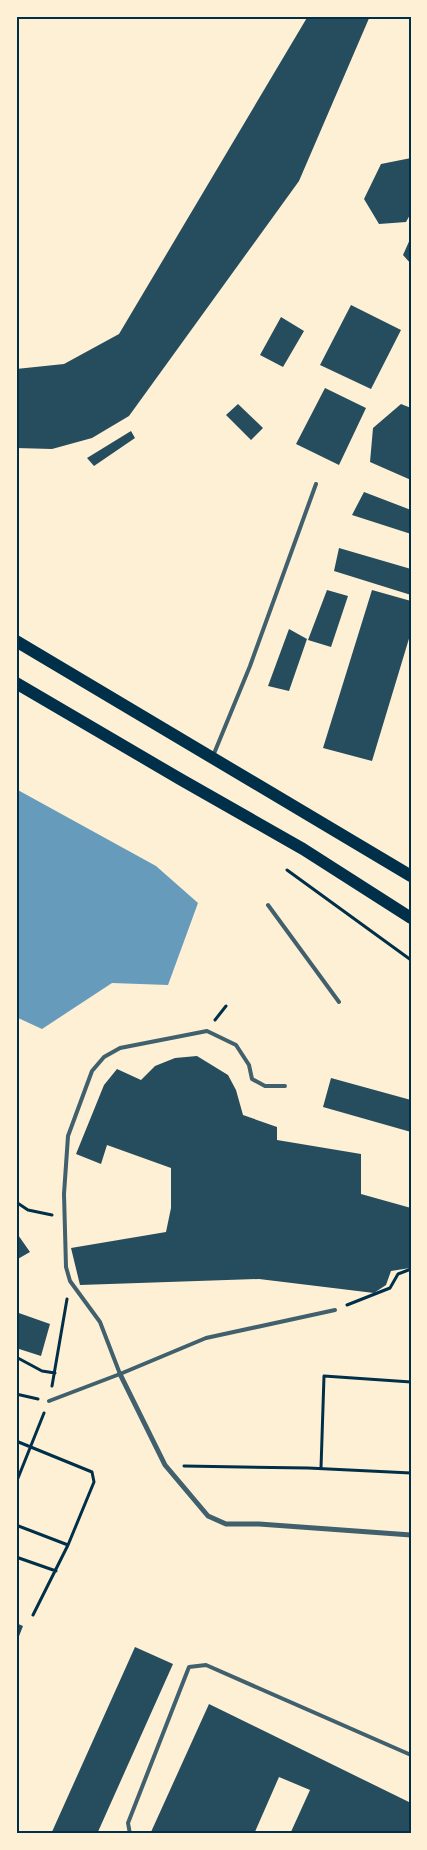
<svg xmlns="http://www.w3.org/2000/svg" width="427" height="1850" viewBox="0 0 427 1850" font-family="'Roboto Serif',serif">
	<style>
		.water { fill: #669bbc }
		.building { fill: #264d5e }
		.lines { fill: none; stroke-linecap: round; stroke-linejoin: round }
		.path { stroke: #003049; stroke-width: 3 }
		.service { stroke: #3f606c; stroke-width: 4 }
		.minor { stroke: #3f606c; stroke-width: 5 }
		.primary { stroke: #003049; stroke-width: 12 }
		.neatline { fill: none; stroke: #003049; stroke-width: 2 }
	</style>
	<rect width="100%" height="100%" fill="#fdf0d5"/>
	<path class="water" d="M16,789l140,77 42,37 -30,82 -56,-2 -70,46 -26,-12z"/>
	<path class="building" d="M308,16h62l-71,165 -170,235 -37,22 -40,11 -36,-1v-79l48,-5 55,-30z
		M411,158v55l-5,9 -27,2 -15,-25 17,-35z
		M411,237v27l-8,-9z
		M351,305l50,25 -30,59 -51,-24z
		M281,317l23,14 -21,36 -23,-12z
		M325,388l41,20 -27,57 -43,-21z
		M238,404l25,24 -12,12 -25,-25z
		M401,404l10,4v72l-41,-18 3,-34z
		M131,431l4,7 -41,28 -7,-8z
		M364,492l47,18v24l-59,-19z
		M339,548l72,21v26l-77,-24z
		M327,590l21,6 -17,51 -23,-7z
		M372,590l39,11v31l-39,129 -49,-13z
		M289,629l18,10 -18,52 -21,-5z
		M197,1056l31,19 8,15 7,25 34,12v13l84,14v40l50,14 -1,60 -19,3 -5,14 -12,8 -115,-14 -179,6 -9,-37 95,-16 5,-24v-40l-64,-23 -6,19 -25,-10 28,-69 13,-16 24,11 14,-14 20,-8z
		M331,1078l80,22v32l-88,-25z
		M16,1232l14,20 -14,8z
		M16,1312l34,12 -9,32 -25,-8z
		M16,1623l7,3 -7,18z
		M135,1647l38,17 -76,170h-46z
		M209,1704l202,99v31h-121l20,-44 -31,-13 -25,57h-99l-4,-2z"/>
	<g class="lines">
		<path class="path" d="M287,870l124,90
			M215,1020l11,-14
			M16,1202l12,8 24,5
			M347,1305l43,-17 8,-14 13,-5
			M16,1357l26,14 13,2
			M52,1386l15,-87
			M16,1394l22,5
			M16,1441l76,31 2,10 -26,63
			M184,1466l124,2 103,5
			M321,1468l3,-92 87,6
			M16,1483l28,-70
			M16,1525l52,20 -35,70
			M16,1557l40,14"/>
		<path class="service" d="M213,756l37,-90 66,-182
			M268,905l71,97
			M120,1374l-20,-52 -30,-41 -4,-14 -2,-73 4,-58 24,-65 12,-14 16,-9 87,-17 29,14 13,20 3,14 13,7h20
			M49,1401l71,-27 86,-36 129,-28
			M130,1834l-2,-11 61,-156 17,-2 205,90"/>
		<path class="minor" d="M120,1374l45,91 43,51 18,8h33l152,11"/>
		<path class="primary" d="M16,641l395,235
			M16,683l164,96 123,70 108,69"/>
	</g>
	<rect width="427" height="1850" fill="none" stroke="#fdf0d5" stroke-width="35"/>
	<rect x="18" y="18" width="392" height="1814" class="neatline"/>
</svg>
